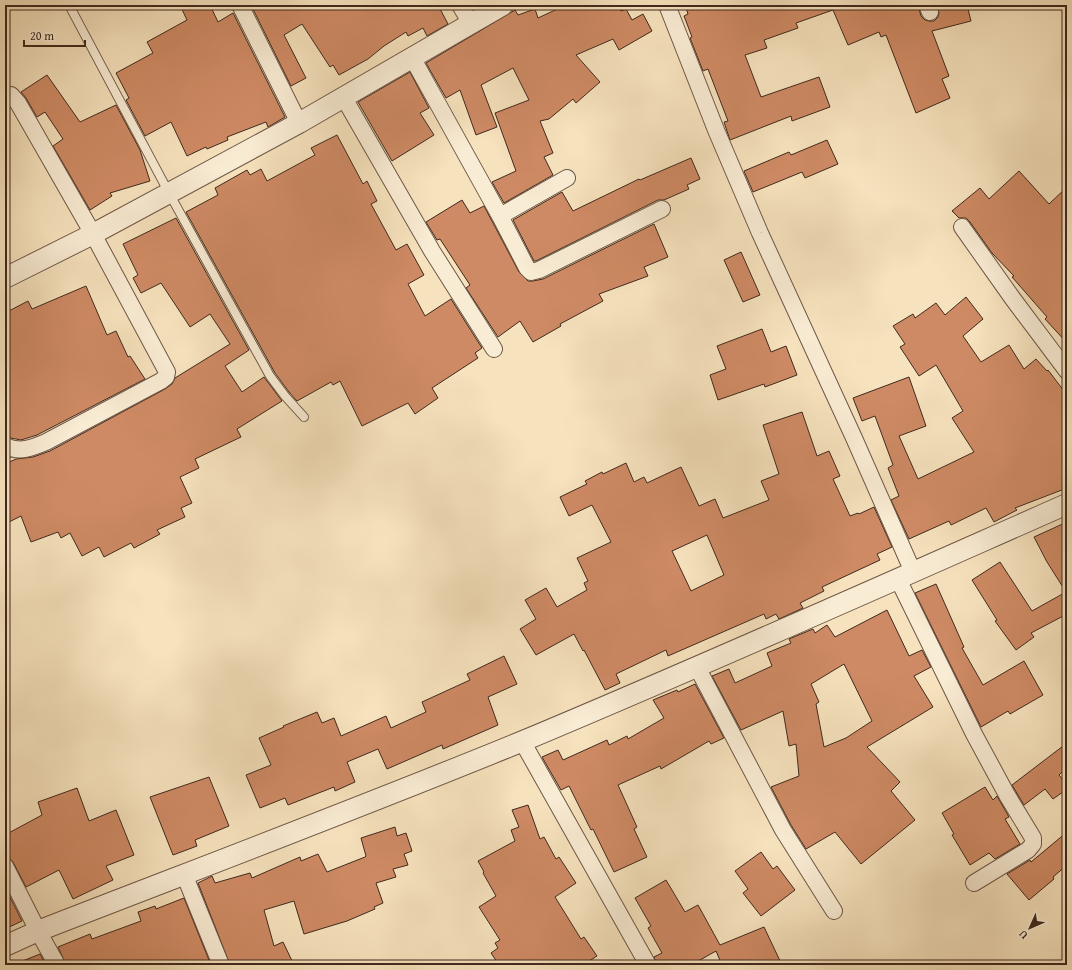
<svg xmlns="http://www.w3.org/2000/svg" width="1072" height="970" viewBox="0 0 1072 970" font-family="'Gentium Book Plus',serif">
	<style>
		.building { fill: #ce8a64; stroke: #40291e; fill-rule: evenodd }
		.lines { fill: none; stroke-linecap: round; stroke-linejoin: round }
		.service-casing { stroke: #6e5746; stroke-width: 10 }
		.minor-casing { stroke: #6e5746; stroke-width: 18 }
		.tertiary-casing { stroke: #6e5746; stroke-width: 22 }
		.service { stroke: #f9ecd4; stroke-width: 8 }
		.minor { stroke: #f9ecd4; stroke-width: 16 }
		.tertiary { stroke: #f9ecd4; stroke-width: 20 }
	</style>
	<rect width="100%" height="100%" fill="#f6e2bd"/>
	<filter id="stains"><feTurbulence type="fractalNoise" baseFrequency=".005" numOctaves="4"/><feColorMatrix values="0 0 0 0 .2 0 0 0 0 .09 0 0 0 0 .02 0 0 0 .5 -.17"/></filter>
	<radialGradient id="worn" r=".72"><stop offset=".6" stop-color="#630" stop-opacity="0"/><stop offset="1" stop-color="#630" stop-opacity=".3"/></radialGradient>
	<path class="building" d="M180,5h30l8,17 15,-9 52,104 -17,10 -2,-5 -39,15 1,3 -21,9 -1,-2 -19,9 -16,-34 -26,14 -19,-36 3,-2 -13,-25 37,-20 -6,-11 40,-22z
		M251,5h187l10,19 -21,12 -4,-8 -15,8 -2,-4 -22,14 -16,13 -29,16 -6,-10 -3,2 -28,-43 -18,11 22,43 -15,8z
		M566,5h52l3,6 5,-2 6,11 11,-6 9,17 -33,19 -6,-11 -37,16 24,27 -24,21 -3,-4 -24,20 -9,2 13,32 -9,4 9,18 -49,28 -12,-21 24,-11 -21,-58 34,-13 -16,-32 -32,17 16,42 -21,8 -16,-45 -14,8 -20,-35 89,-53 3,5 17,-6 3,9z
		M685,5h233l3,11 4,4 4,1h5l4,-4 1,-4 -2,-8h30l4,16 -39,10 17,45 -7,3 8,19 -34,15 -30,-78 -5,2 -2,-5 -31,13 -15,-35 -37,13 2,5 -34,12 3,8 -22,7 16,42 58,-20 11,30 -38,14 -1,-5 -61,24 -6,-18 4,-1 -20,-52 -5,2 -13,-33 2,-1 -8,-21 4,-2z
		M410,72l19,36 -9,5 14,22 -42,26 -34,-59z
		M47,75l33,47 36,-17 24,45 10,31 -40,12 2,3 -22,14 -37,-64 10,-7 -18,-27 -8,5 -11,-19 -5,-6z
		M337,135l26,49 4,-3 10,20 -6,3 25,46 11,-6 17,31 -16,9 17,32 26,-17 31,49 -7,5 3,5 -46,30 6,10 -23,16 -7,-11 -46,23 -22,-45 -7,4 -2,-3 -34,19 -8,-9 -14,-19 -89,-161 32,-17 -3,-7 32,-18 3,5 11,-6 6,12 48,-26 -4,-7z
		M827,140l11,24 -33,14 -3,-6 -49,20 -9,-21 45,-19 2,3z
		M691,158l9,21 -13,6 2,4 -25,11h-6l-122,61h-2l-21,-41 49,-28 11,19 66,-32 1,1z
		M1019,171l30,33 18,-17v156l-22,-24 2,-2 -35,-40 2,-1 -22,-23 -22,-31 -4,-4h-7l-7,-7 28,-23 9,11z
		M462,200l8,13 14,-7 35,66 9,9h5l10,-2 111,-55 14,33 -24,10 4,9 -49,18 4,7 -43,23 1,2 -28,16 -13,-21 -22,16 -32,-49 4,-3 -30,-46 -3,1 -11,-18z
		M176,218l73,132 -24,16 17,26 22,-15 18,24 -45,28 4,8 -46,22 4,9 -19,9 12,26 -11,5 4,9 -28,13 3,4 -26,14 -3,-5 -27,14 -5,-10 -17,9 -12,-23 -9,5 -3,-6 -27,10 -10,-26 -16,8v-60l11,-5 17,-2 17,-6 115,-62 7,-5 3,-6 55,-34 -20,-30 -20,13 -29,-44 -20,10 -8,-15 5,-3 -15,-31z
		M741,252l19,43 -17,7 -19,-42z
		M86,286l21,49 9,-4 12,26 2,-1 15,23 -108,56 -16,5 -15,-3 -1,-124 23,-12 4,8z
		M966,297l17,22 -20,17 18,26 28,-17 15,24 12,-10 11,12 1,-1 19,25v93l-52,20 2,2 -23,12 -8,-14 -35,17 -2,-4 -40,18 -18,-39 8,-4 -11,-28 5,-3 -18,-49 -13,5 -9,-23 56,-21 17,49 -27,10 19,43 56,-27 -22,-34 11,-7 -27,-46 -17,11 -19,-29 5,-3 -12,-18 20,-12 2,4 21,-15 9,12z
		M762,329l9,23 15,-6 11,29 -32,12 -1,-3 -46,16 -8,-25 16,-6 -9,-23z
		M802,412l15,44 12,-5 11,25 -7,3 17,37 8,-3 1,1 15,-7 18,40 -15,7 3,6 -58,27 2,4 -24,12 3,5 -24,11 -3,-5 -10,5 -2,-5 -96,42 -2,-6 -50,24 4,9 -15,7 -21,-40 -1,1 -9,-17 -38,21 -16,-26 16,-10 -11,-19 21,-12 11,19 30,-17 -3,-7 4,-2 -11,-23 34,-16 -19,-37 -23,11 -9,-19 27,-13 -2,-3 17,-9 1,2 23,-11 8,19 10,-5 3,6 34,-16 18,39 16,-7 8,19 46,-18 -8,-19 18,-7 -16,-49zM707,535l17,40 -33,16 -19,-40z
		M1067,522v92l-36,19 3,4 -18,13 -21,-29 2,-1 -25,-40 28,-18 32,49 34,-19 -19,-30 -13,-25z
		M936,584l28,63 -2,1 21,37 41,-24 19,34 -33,19 -2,-3 -27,16 -66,-134z
		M887,610l22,46 13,-6 9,17 -17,9 19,31 -66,40 33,35 -9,9 24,29 -54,44 -26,-32 -29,17 -15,-24 -20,-38 28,-11 -3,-32 -7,2 -6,-35 -42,19 -29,-54 17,-7 6,14 37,-17 -5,-13 24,-10 -2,-4 24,-10 2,4 12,-8 8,12zM844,664l28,57 -26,17 -22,9 -8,-43 3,-2 -8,-18z
		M504,656l13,28 -29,13 10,28 -55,24 -1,-4 -55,24 -9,-20 -31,13 8,20 -20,9 -1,-4 -46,18 -3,-7 -25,10 -14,-33 25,-10 -12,-27 25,-11 -1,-1 34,-14 5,11 12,-5 7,18 45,-20 5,12 35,-16 -4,-10 48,-22 -3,-6z
		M695,684l29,54 -13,6 -2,-3 -48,28 -1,-3 -42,19 19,42 -3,2 13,28 -33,15 -21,-43 -2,1 -22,-44 -8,4 -19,-33 16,-7 5,10 44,-20 2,5 18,-9 1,3 36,-21 -11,-18 24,-10 1,2z
		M1067,743v24l-8,8 8,10v4l-14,10 -8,-10 -21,16 -12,-20z
		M209,777l20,49 -34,14 2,6 -24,9 -23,-58z
		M985,787l8,13 4,-4 12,21 -4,2 15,25 -25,15 -6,-6 -19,12 -18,-30 2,-1 -12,-21z
		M77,788l12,33 27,-11 18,45 -28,11 7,14 -40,19 -14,-29 -33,17 -13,-25 -5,-5 -3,-5v-17l37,-20 -4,-13z
		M528,805l12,34 4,-2 12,22 3,-2 17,26 -21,14 26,42 3,-2 13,19 -14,9h-84l-8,-12 7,-5 -3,-5 5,-3 -21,-33 17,-11 -13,-23 1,-1 -6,-11 37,-20 -4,-11 8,-3 -7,-17z
		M395,827l2,9 9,-3 6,18 -8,3 4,11 -15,4 3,8 -20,6 7,20 -9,4 1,2 -28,12 -43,13 -10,-33 -30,9 10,36 9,-4 11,23h-64l-32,-82 14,-7 3,7 35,-10 2,5 48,-21 1,4 17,-7 9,18 38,-15 1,-1 -5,-18z
		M1067,832v33l-14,12 1,2 -25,21 -22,-26 23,-14 1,2z
		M761,852l12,17 4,-3 18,24 -34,26 -18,-23 5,-4 -13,-18z
		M666,880l19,32 13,-7 22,40 44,-18 18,38h-60l-6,-14 -25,14h-34l-3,-8 8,-4 -14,-25 3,-2 -16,-28z
		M5,887l17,34 -17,8z
		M184,898l27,67h-145l-8,-18 32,-13 2,5 49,-18 -3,-9 17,-6 1,3z
		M40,954l6,11h-31v-1z"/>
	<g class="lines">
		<g class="service-casing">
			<path id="service" d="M69,5l100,188 101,183 15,20 19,21"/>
		</g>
		<g class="minor-casing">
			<path id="minor" d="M240,5l59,118
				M460,5l11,19
				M667,5l49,125 44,103 94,205 59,134
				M927,5l3,7
				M413,59l87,157 27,52 4,4 8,-2 123,-61
				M5,95h6l7,8 75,131 74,138 -1,5 -5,4 -115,61c-14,6 -26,11 -41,4
				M344,98l88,153 62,98
				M500,216l67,-38
				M962,227l51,72 54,72
				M898,579l76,155 33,61 26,43v6l-5,6 -54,33
				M697,667l86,163 51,81
				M522,741l126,224
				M5,866l33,65 19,34
				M184,874l37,91"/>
		</g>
		<g class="tertiary-casing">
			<path id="tertiary" d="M5,278l88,-44 206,-111 204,-118
				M5,946l33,-15c162,-63 324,-124 485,-190 182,-76 363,-157 544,-237"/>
		</g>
		<use href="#service" class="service"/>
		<use href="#minor" class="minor"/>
		<use href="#tertiary" class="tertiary"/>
	</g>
	<rect width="1072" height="970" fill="none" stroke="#f6e2bd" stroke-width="20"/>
	<rect x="6" y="6" width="1060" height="958" fill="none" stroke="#40291e" stroke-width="2"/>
	<rect x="10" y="10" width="1052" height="950" fill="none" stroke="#40291e"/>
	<g transform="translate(1030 928) rotate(225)" stroke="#f9ecd4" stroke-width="3" paint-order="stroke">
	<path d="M0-3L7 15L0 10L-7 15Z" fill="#40291e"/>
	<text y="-6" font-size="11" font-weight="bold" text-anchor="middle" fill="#40291e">U</text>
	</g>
	<path d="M24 40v6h61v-6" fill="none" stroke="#40291e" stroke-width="2"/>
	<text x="30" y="40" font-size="12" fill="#40291e" stroke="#f9ecd4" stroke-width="3" paint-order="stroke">20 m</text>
	<rect width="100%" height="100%" filter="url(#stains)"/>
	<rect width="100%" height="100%" fill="url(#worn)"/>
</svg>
